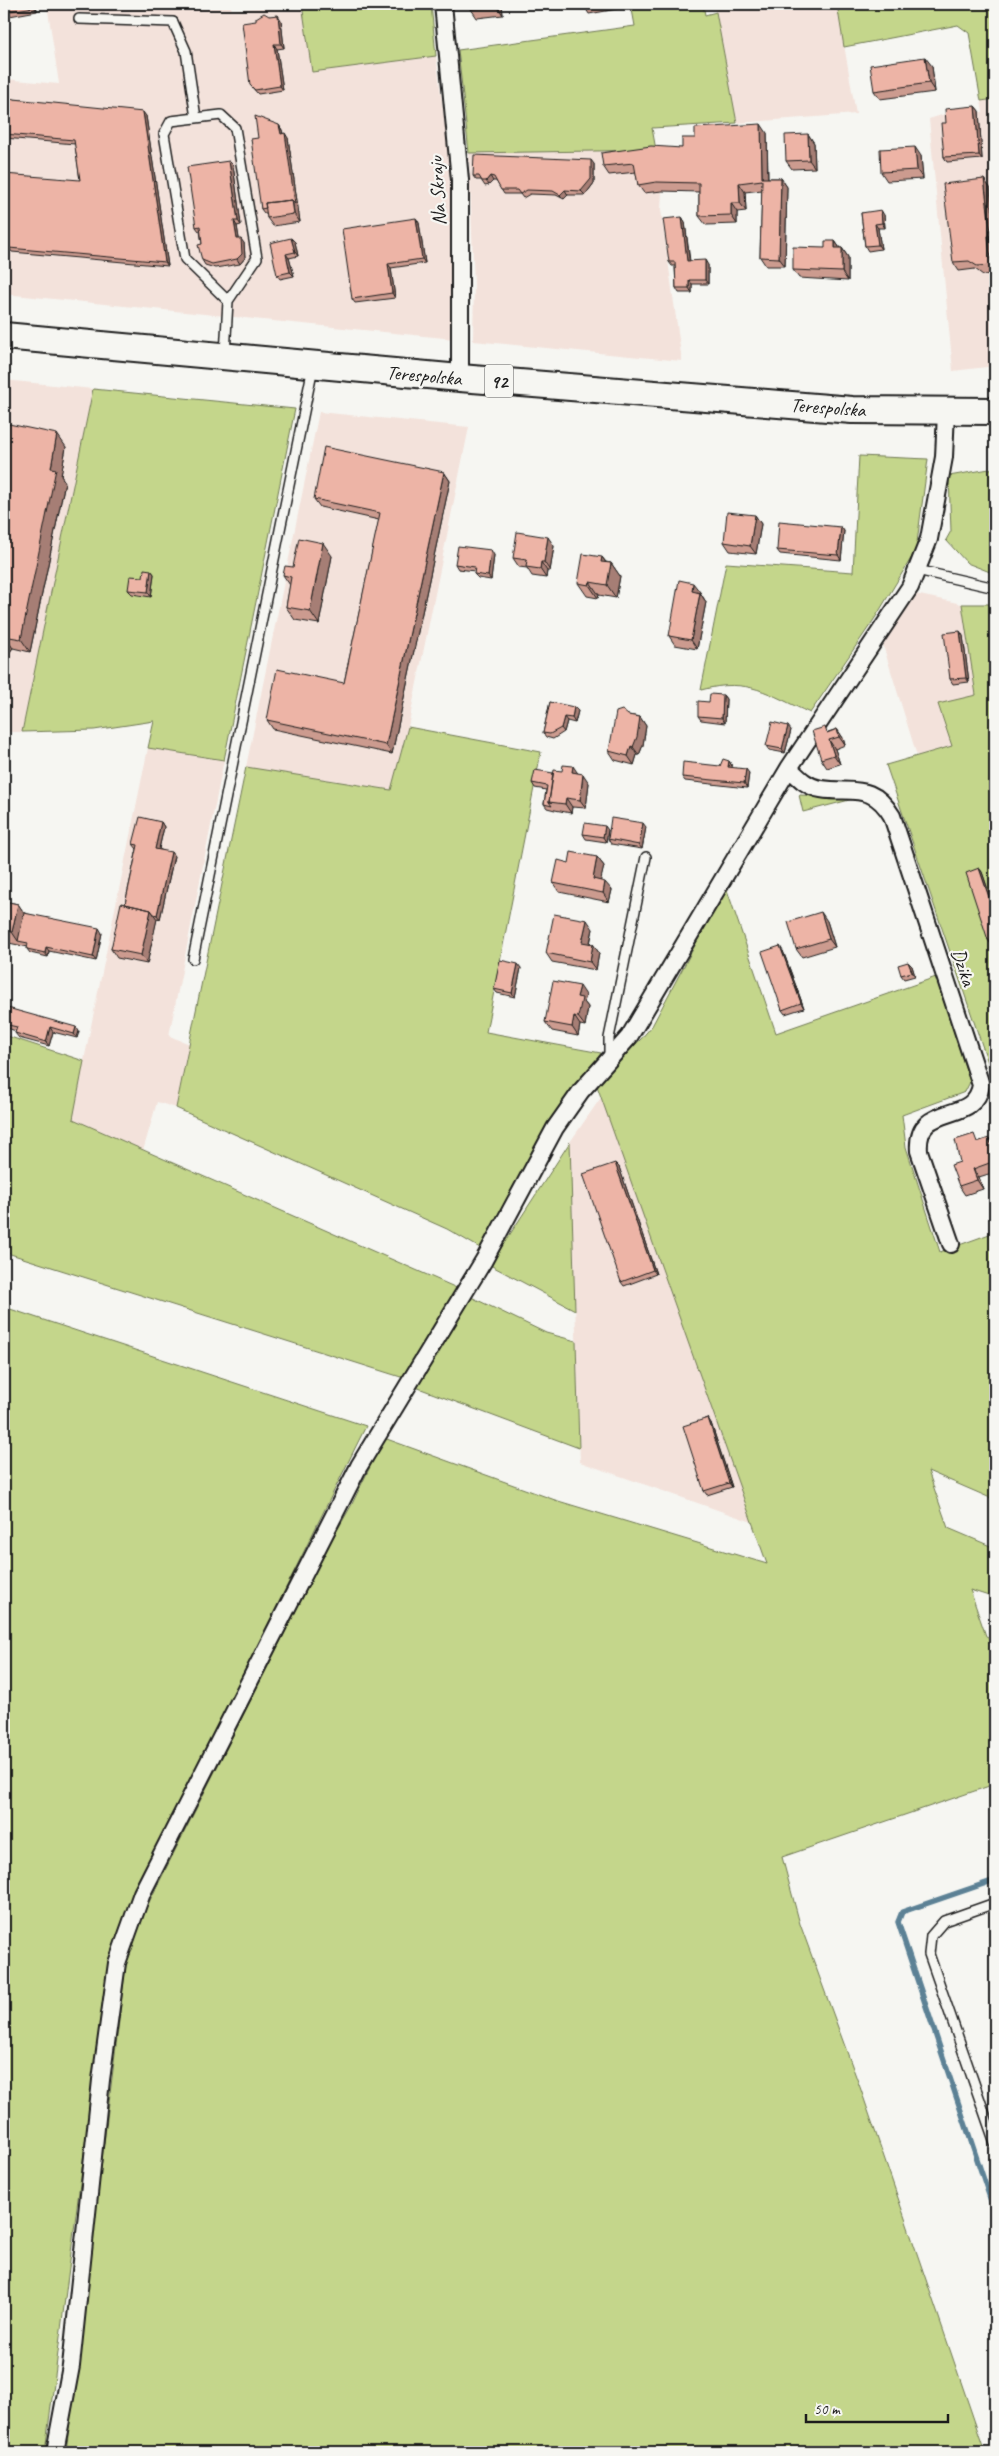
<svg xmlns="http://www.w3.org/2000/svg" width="999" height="2456" viewBox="0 0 999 2456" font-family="Caveat,sans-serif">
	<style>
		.built { fill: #f3e2db }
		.green { fill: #c4d68b; stroke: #707954 }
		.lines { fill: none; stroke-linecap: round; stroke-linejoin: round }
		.stream { stroke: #5b8195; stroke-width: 5.5 }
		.lane-casing { stroke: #1c1c1c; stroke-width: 12 }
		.street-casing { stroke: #1c1c1c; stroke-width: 20 }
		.primary-casing { stroke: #1c1c1c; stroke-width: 30 }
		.lane { stroke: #f6f6f2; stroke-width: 9 }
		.street { stroke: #f6f6f2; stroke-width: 16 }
		.primary { stroke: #f6f6f2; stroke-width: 26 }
		.wall { fill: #cc9b8f; stroke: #1c1c1c }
		.shaded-wall { fill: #a67e74; stroke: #1c1c1c }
		.building { fill: #edb4a6; stroke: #1c1c1c }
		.labels { text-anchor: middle; stroke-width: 4.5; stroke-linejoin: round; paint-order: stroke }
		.shield { fill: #f6f6f2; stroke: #5d5d5c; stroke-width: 1 }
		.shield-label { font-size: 19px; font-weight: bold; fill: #1c1c1c }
		.street-label { font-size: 20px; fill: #1c1c1c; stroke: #f6f6f2 }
	</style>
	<rect width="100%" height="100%" fill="#f6f6f2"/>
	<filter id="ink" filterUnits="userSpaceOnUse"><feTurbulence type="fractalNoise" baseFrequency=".02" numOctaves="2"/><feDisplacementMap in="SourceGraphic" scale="10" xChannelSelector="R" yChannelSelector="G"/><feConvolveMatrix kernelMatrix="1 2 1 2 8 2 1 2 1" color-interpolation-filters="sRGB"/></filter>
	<g filter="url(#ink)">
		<path class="built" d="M47,4h183l2,6 70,-6 11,68 123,-16 13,99 5,184 -450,-45v-215l55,5z
			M714,4h123l19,110 -119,9z
			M995,99v267l-42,5 -24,-252 19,-6 35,-1 -2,-11z
			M656,150l6,41 -1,19 21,151 -209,-20 1,-56 -5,-132z
			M4,380l89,9 -71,343h-18z
			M319,412l150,15 -61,300 -16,63 -146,-23z
			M915,594l47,10 14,91 -24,51 -35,10 -34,-111z
			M148,748l76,12 -55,276 21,8 -14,64 -19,-6 -14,49 -71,-32z
			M602,1096l150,426 -172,-60 -10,-320z"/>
		<path class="green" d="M302,4h129l5,52 -124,16z
			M631,4h72l2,11 11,-3 21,111 -85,5 4,22 -187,3 -11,-103 177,-24z
			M837,4h158v95l-14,2 -12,-68 -11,-8 -114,22z
			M93,389l202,20 -71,351 -76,-12 6,-27 -60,9 -72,2z
			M859,456l69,3 -12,91 -41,68 -65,95c-42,-19 -61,-36 -109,-23l25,-127 127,9z
			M995,468v106l-28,-11 -21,-23 5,-9 -2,-55z
			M962,604h33v479l-109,-318 66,-19 -14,-42 38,-9z
			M408,727l133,25 -55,280 115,21 -68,97 -53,98 -33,-19 -271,-121 70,-341 145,23z
			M799,795l62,2 -58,15z
			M726,887l50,146 160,-56 34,105 -5,10 -63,23 4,32 34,105 55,-20v268l-67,-29 20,57 47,20v50l-25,-8 16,46 9,4v144l-213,73 18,67 61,166 124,362h-919l60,-488 11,-38 194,-385 20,-35 33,-68 171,62 212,64 -171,-481 45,-44 11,-13z
			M4,1035l80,26 -11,58 386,170 -55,89 -400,-126z
			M570,1142l5,168 -85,-45z
			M469,1296l77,37 30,8 3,107 -166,-62z
			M4,1307l362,119 -239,483 -18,52 -64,491h-41z"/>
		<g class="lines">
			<path class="stream" d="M995,1880l-93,32 -4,10 97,291"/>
			<g class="lane-casing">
				<path id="lane" d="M79,19l94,3 13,29 10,67
					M225,354l3,-53 29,-43 -22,-130 -14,-13 -50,6 -7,13 21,125 43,42
					M917,570l78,18
					M193,959l120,-592
					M609,1059v-21l37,-181
					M995,1903l-51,18 -13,15 -2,18 66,189"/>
			</g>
			<g class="street-casing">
				<path id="street" d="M443,4l17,176v198
					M789,768c9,9 18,19 32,21 31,5 51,-7 71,27l89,269c-6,41 -66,15 -62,66l32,93
					M55,2452l16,-86 30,-286 16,-117 25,-70 217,-427 125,-206 71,-132 26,-37 48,-54 160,-269 121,-181 19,-48 15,-82 2,-45"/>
			</g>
			<g class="primary-casing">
				<path id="primary" d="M4,336l456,42 392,32 143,1"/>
			</g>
			<use href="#lane" class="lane"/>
			<use href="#street" class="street"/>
			<use href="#primary" class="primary"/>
		</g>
		<path class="wall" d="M4,4h32l1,7 -33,6z
			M470,4h32l1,11 -26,3 -6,-9z
			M583,4h33l1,5 -28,5z
			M269,16l12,4 3,28 -7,1 6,41 -25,4 -8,-9z
			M932,66l3,26 -55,7 -6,-8z
			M4,98l142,18 22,150 -156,-14 -3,-4 71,-68 -5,-36 -71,-6z
			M975,106l4,5 3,48 -35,3 -3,-5 2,-34z
			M279,125l3,5 1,4 5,4 12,84 -27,4 -6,-8v-5h-3l-3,-4 -3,-71z
			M767,133l1,45h13l6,9 -2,79h-19l-6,-9 2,-67 -17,2 1,19 -9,1v12l-31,1 -7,-9v-24l-37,-1 -18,2 -6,-8 -2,-13 -27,3 -6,-9 79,-18 13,-10z
			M808,134l6,9 1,25 -23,1 -6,-8z
			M921,156l2,23 -36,2 -6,-9z
			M229,161l4,4 8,60 -4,1 2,13 5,4 1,15 -5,6 -25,4 -10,-3 -3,-5v-16l-2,-13h-1l-3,-4z
			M594,164v19l-9,12h-17l-4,4 -8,-4 -26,-1 -7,4 -3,-4h-16l-8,-13h-3l-4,4 -4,1 -4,-6h-5l-3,-4z
			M984,179l6,9 5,44v13h-1l1,11v18l-12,1 -8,-6 -16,2 -6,-9z
			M861,213l23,2 1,13h-7l3,21 -13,2 -3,-5z
			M682,217l3,5 5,39 18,4v19h-16v9h-13l-3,-5 -1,-22h-3l-3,-4z
			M416,218l3,5 6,40 -34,5 4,30 -40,5 -3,-4z
			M291,238l4,4 3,14 -9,2 5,18 -14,3 -3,-4z
			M835,241l5,7h2l6,9v24l-49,-3 -6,-8 32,-22z
			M4,423l62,24 -5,29 4,6 -35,170 -17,-4 -6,7 -3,-4z
			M444,472l6,9 -58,273 -119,-25 -6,-9 77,-37 35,-163 -59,-13 -6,-8z
			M755,515l6,9 -5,30 -26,-3 -6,-9z
			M841,527l3,4 -3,29 -61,-6 -3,-4z
			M554,546l-4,25h-3l-1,7 -14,-2 -5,-8 -8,-1 -6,-9z
			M494,555l-3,25 -13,-2 -4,-4 1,-3 -17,-2 -3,-5z
			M332,556l-13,68 -24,-4 -9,-13 4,-22 -7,-10 10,-8z
			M602,557l4,5 5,1 9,13 -4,22 -17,-3 -1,3 -11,-2 -9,-13z
			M151,570l3,4 -3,23 -19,-3 -4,-4z
			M700,592l6,10 -9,47 -22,-4 -6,-9z
			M960,631l3,5 6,46 -16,2 -3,-5z
			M723,695l3,4 -1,24 -24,-3 -3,-4 11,-14z
			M550,702l28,9 -3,12 -8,-2 -3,11 -11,7 -7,-2 -3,-4z
			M628,715l12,2 6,9 -3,19 -4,10h-2l-3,10 -19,-5 -6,-9z
			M837,729l6,9 2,7 -10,4 5,15 -13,4 -6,-9 7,-27z
			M791,730l-6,23 -16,-3 -3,-4z
			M729,761l3,5v2l17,5 -2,15 -62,-7 -3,-4 38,-11z
			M553,773h25l11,10 -3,25 -14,-1 -1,6 -16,-3 -8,-2 -3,-4 2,-14 -11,-2 -3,-5z
			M161,822l3,5 -5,22 15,7 -14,63 -3,-1 -10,46 -30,-6 -6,-9 14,-45 12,-55 -4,-5z
			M646,827l-4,22 -31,-5 -3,-5z
			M608,830l-2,12 -20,-3 -3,-5z
			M597,857l7,9 -4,15 12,9 -3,12 -50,-10 -6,-9 16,-20z
			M979,868l3,4 13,38v33l-4,1 -3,-4z
			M4,901l14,3 6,9 78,20 -6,28 -47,-10 -1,6 -18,-4 -3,-4 1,-2 -24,-5z
			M827,921l8,26 -33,10 -6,-8z
			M593,929l-3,15h3l6,9 -3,17 -44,-8 -6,-9z
			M783,951l21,57 -19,6 -3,-4z
			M908,962l4,4 3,10 -11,3 -3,-4z
			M521,968l-6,29 -18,-4 -3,-4z
			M586,995l-2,7 4,5 -3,19 -5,-1 -2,11 -26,-5 -7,-9z
			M4,1007l75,24 -2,7 -24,-6 -4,14 -30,-8 -4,-5 1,-2 -12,-4z
			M979,1141l16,5v26l-16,5 4,12 -18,6 -6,-9 1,-24z
			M615,1163l4,4 37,107 -32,12 -3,-4z
			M711,1423l21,64 -25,8 -3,-4z"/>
		<path class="shaded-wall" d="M33,4h3l1,7 -3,-4z
			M497,4h5l1,11 -6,-9z
			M613,4h3l1,5z
			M278,15l3,5 3,28 -3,-4z
			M274,44l3,5 6,41 -3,-4z
			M925,57l7,9 3,26 -6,-9z
			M975,106l4,5 3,48 -3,-4z
			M143,112l3,4 22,150 -3,-4z
			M761,124l6,9 1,54 -6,-9z
			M279,125l3,5 2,8 -3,-4z
			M285,133l3,5 12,84 -6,-8z
			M808,134l6,9 1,25 -6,-8z
			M915,147l6,9 2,23 -6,-9z
			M591,160l3,4v19l-9,12 -4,-4z
			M229,161l4,4 8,60 -3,-4z
			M490,176l3,5 -4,4 -3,-4z
			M781,178l6,9 -2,79 -6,-8z
			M984,179l6,9 5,44v11l-4,-7z
			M739,183l6,9 1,19 -6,-8z
			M565,190l3,5 -4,4 -4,-4z
			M731,203l6,9v12l-6,-9z
			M881,210l3,5 1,13 -3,-5z
			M682,217l3,5 5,44 -3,-5z
			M416,218l3,5 6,40 -3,-4z
			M234,221l3,5 3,18 -3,-5z
			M875,224l3,4 3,21 -3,-4z
			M988,236l6,9 1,11v15l-4,-6z
			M291,238l4,4 3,14 -3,-4z
			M241,239l3,4 1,15 -5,6 -3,-5z
			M835,241l6,9 -6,-2z
			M842,248l6,9v24l-6,-9z
			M286,254l3,4 5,18 -4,-4z
			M705,260l3,5v19l-3,-4z
			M388,264l3,4 4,30 -3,-5z
			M689,280l3,4v9l-3,-5z
			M57,434l9,13 -5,29 4,6 -35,170 -9,-13 30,-171z
			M444,472l6,9 -58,273 -6,-9z
			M755,515l6,9 -5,30 -6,-8z
			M841,527l3,4 -3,29 -3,-5z
			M548,537l6,9 -4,25 -6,-9z
			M323,543l9,13 -13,68 -9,-13z
			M491,550l3,5 -3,25 -3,-4z
			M602,557l8,12 1,-6 9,13 -4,22 -9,-13 -6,-23z
			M541,562l6,9 -1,7 -6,-9z
			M151,570l3,4 -3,23 -3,-5z
			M590,582l9,13 -1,3 -9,-13z
			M693,583l7,9 -2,8 -6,-9z
			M700,593l6,9 -9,47 -6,-9z
			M960,631l3,5 6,46 -3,-4z
			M4,636l9,12 -6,7 -3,-6z
			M723,695l3,4 -1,24 -3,-5z
			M574,707l4,4 -3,12 -3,-5z
			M564,717l3,4 -3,11 -3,-4z
			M640,717l6,9 -3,19 -4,10 -6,-8z
			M788,726l3,4 -6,23 -3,-4z
			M837,729l6,9 2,7 -6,-8z
			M829,740l6,9 5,15 -6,-9z
			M631,746l6,9 -3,10 -6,-9z
			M729,761l3,5 -1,6 -3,-5z
			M573,766l6,9 -7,-3z
			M746,769l3,4 -2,15 -3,-5z
			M583,774l6,9 -3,25 -6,-8z
			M566,798l6,9 -1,6 -6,-9z
			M161,822l3,5 -6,26 -3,-4z
			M643,823l3,4 -4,22 -3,-4z
			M605,826l3,4 -2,12 -3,-5z
			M171,852l3,4 -14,63 -3,-4z
			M597,857l7,9 -5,22 -6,-9z
			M979,868l3,4 13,38v5z
			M605,882l7,8 -3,12 -6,-9z
			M18,904l9,13 -9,24 -6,-9z
			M151,910l6,9 -10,45 -6,-9z
			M821,912l6,9 8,26 -6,-8z
			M587,920l6,9 -5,22 -6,-9z
			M99,928l3,5 -6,28 -3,-4z
			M593,944l6,9 -3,17 -6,-8z
			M780,946l3,5 21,57 -3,-5z
			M46,947l3,4 -1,6 -3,-4z
			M908,962l4,4 3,10 -3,-4z
			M518,964l3,4 -6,29 -3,-4z
			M580,986l6,9 -2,7 4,5 -3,19 -7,-9 -1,-20z
			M574,1016l6,9 -2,11 -6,-9z
			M50,1027l3,5 -4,14 -3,-4z
			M76,1027l3,4 -2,7 -3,-4z
			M989,1138l6,8v9z
			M615,1163l4,4 37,107 -3,-4z
			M973,1169l6,8 4,12 -6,-9z
			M708,1418l3,5 21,64 -3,-4z"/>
		<path class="building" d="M4,4h29l1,3 -30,5z
			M470,4h27v2l-26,3z
			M583,4h10l-10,1z
			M264,13l5,3 9,-1 3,29h-7l6,42 -25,4 -5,-5 -8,-62 14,-2v-3z
			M925,57l4,26 -55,8 -4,-26z
			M4,98l139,14 22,150 -156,-14 -5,-36v-38l76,6 -6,-40 -70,-6z
			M975,106l4,49 -35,2 -3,-34h5l-1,-14z
			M255,116l24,9 2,9 4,-1 10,71 -3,-4 -27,3 1,5 -5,1 -10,-70 7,-1z
			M761,124l1,54h19l-2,80 -19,-1 2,-77 -23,3 1,20h-9v12l-32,1v-33l-43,-1 -18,3 -4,-22 -31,3 -2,-13 50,-7 31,2v-10h13v-10z
			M808,134l1,26 -23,1 -1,-26z
			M915,147l2,23 -36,2 -1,-23z
			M474,155l117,5v19l-10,12 -16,-1 -5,5 -7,-4 -26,-1 -7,4 -3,-4h-16l-7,-13 -4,-1 -4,5h-4l-3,-5h-6z
			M229,161l9,60h-4l3,18h4l1,15 -5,5 -25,5 -10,-4 -4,-15 4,-1 -2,-18 -4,1 -9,-60z
			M984,179l7,57h-3l3,29 -14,1 -8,-5 -16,1 -10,-78z
			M292,200l2,14 -27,4 -2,-15z
			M881,210l1,13 -7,1 3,21 -13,1 -4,-33z
			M682,217l5,44 18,-1v20h-16v8h-13l-1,-26h-6l-6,-43z
			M416,218l6,41 -34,5 4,29 -40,6 -10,-70z
			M291,238l4,14 -9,2 4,18 -13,3 -7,-32z
			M825,241h10v7h7v24l-49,-2v-23l32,1z
			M4,423l53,11 -6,34 5,1 -35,170 -17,-3z
			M324,447l120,25 -58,273 -119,-25 10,-51 67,14 36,-170 -66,-14z
			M727,512l28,3 -5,31 -26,-4z
			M779,521l62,6 -3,28 -61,-5z
			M517,532l31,5 -4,25h-3l-1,7 -14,-2 1,-7 -14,-2z
			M299,538l24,5 -13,68 -24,-4 5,-30 -8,-2 2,-9 8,1z
			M458,546l33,4 -3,26 -14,-2 1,-7 -20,-3z
			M583,554l19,3 -1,5 10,1 -4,22 -17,-3 -1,3 -11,-2z
			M144,569l7,1 -3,22 -20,-2 2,-14 13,1z
			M679,580l14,3 -1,8 8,2 -9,47 -22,-4z
			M960,631l6,47 -16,1 -6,-46z
			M710,694l13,1 -1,23 -24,-2v-15l11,1z
			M550,702l24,5 -2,11 -8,-1 -3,11 -11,6 -7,-1z
			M622,710l6,5 12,2 -3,20 -4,10 -2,-1 -3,10 -19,-5 7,-39z
			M772,722l16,4 -6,23 -16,-3z
			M825,727l2,6 10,-4 2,8 -10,3 5,15 -13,4 -9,-28z
			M723,759l6,2 -1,6 18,2 -2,14 -62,-6 1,-15 37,4z
			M563,765l10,1 -1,6 11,2 -3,26 -14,-2 -1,6 -16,-2 5,-32 8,1z
			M535,770l18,3 -4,29 3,4 -8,-2 3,-18 -15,-3z
			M140,817l21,5 -6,27 16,3 -14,63 -3,-1 -3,-4 -26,-6 13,-59 -5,-1z
			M611,818l32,5 -4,22 -31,-6z
			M585,823l20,3 -2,11 -20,-3z
			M571,852l26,5 -4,22 12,3 -2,11 -50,-10 5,-23 11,3z
			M979,868l16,47v23l-7,2 -22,-67z
			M4,901l14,3 -6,28 -8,-1z
			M121,903l30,7 -10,45 -30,-6z
			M821,912l8,27 -33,10 -8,-27z
			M24,913l75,15 -6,29 -47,-10 -1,6 -18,-4 1,-6 -10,-2z
			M554,914l33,6 -5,22 11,2 -3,18 -44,-9z
			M780,946l21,57 -19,7 -20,-58z
			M500,960l18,4 -6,29 -18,-4z
			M908,962l4,10 -11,3 -3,-10z
			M553,981l27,5 -3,11 5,1 -2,10 -2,9 -4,-1 -2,11 -27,-5z
			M4,1007l72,20 -2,7 -24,-7 -4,15 -31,-9 2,-6 -13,-3z
			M974,1134l3,8 12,-4 6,17v6l-22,8 4,11 -18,6 -8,-21 9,-3 -5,-22z
			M615,1163l38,107 -32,12 -38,-108z
			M708,1418l21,65 -25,8 -21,-65z"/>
	</g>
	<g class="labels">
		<rect class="shield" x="485" y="364.5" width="28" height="33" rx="4"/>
		<g class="shield-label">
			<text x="499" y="388">92</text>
		</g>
		<g class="street-label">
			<text transform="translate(437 191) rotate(-93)" y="7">Na Skraju</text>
			<text transform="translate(424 375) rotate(5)" y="7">Terespolska</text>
			<text transform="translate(828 407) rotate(4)" y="7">Terespolska</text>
			<text transform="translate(964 967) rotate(72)" y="7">Dzika</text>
		</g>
	</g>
	<rect width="999" height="2456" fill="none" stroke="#f6f6f2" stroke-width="20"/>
	<rect x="10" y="10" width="979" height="2436" fill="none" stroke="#1c1c1c" stroke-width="2" filter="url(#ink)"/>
	<path d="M806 2414v8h142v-8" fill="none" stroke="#1c1c1c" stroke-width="2.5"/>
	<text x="814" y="2414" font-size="15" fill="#1c1c1c" stroke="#f6f6f2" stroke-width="4" paint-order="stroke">50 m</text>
</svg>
